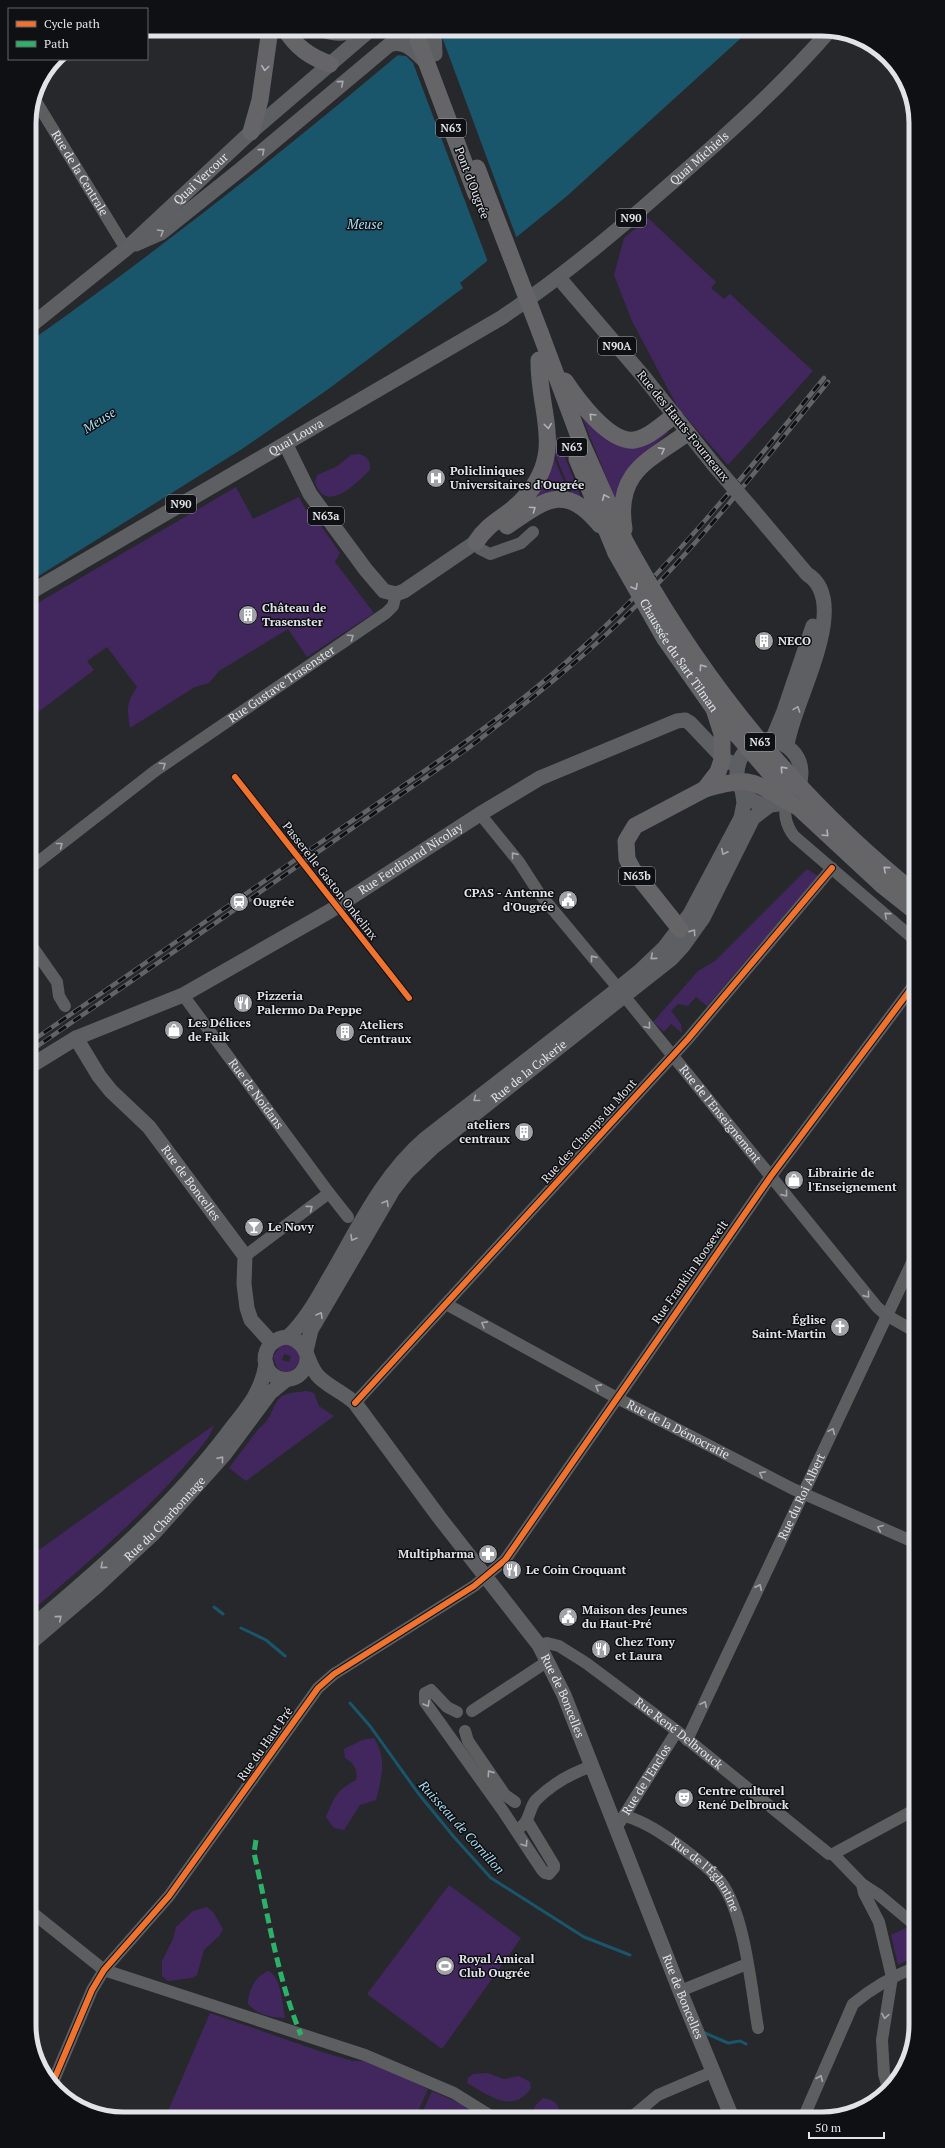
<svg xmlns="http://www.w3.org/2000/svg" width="945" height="2148" viewBox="0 0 945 2148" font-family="'PT Serif',serif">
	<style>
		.green { fill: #42275e; fill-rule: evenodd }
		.water { fill: #1a566b }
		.pier { fill: #26282c }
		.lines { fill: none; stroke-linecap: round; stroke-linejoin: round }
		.stream { stroke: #1a566b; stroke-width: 3 }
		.minor { stroke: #5d5e60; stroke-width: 12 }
		.major { stroke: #5d5f62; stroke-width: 15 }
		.highway { stroke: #656568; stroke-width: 17 }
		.rail-casing { stroke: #626365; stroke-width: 4.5 }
		.rail { stroke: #0e1013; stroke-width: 3; stroke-dasharray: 9; stroke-linecap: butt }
		.major-bridge { stroke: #5d5f62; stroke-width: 15 }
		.highway-bridge { stroke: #656568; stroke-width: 17 }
		.quiet { stroke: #2db169; stroke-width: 5; stroke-dasharray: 10 5; stroke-linecap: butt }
		.cycleway-casing { stroke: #0e1013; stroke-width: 8 }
		.cycleway { stroke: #ef722f; stroke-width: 6 }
		.oneway { stroke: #afb1b5 }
		.oneway2 { stroke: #a6a8ac }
		.oneway3 { stroke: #a6a7ab }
		.labels { text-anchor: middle; stroke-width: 3; stroke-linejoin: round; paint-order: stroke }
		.shield { fill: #0e1013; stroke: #a2a4a9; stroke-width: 1 }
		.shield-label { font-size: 11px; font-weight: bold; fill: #e1e3e9 }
		.street-label { font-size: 12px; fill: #e1e3e9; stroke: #0e1013 }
		.poi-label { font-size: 12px; font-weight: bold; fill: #e1e3e9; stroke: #0e1013; text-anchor: start }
		.water-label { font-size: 13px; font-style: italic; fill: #a8dcf1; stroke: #0e1013 }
		.rim { fill: none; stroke: #e1e3e9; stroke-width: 5 }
	</style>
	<rect width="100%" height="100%" fill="#26282c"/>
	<path class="green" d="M648,218l68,64 -5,6 13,11 6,-5 83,77 -85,94 -50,-57 -46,-87 -18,-46 10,-37z
		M580,412l26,22 63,-2 -21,18 -33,49z
		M555,434l1,1 25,62 -10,-4 -15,-37 -6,-3z
		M359,454c9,3 11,6 11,16 -14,14 -45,45 -55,12l2,-7 19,-8 15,-12z
		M549,457l5,1 15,36 -80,36z
		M236,487l17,32 46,-22 7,13h4l30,43 -5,9 39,51 -67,44 -19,-28 -69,42 -10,12 -14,4 -65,41c-3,-19 -4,-25 7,-41l-30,-40 -20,14 7,9 -65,49v-111z
		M807,869l11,7 -111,130 -11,-9 -8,9 -10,-2 -7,7 10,13 1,9 -11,-9 -7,8 -11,-10 45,-51 17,-10z
		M290,1344l10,10c-1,14 -10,24 -23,14l-4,-12 8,-11zM284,1354l7,2 -2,6 -7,-2z
		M307,1391l7,2 5,13 15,10 -88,65 -17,-13 30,-40c14,-9 13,-25 23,-32 7,-4 18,-4 25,-5z
		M214,1425c-5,16 -20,29 -30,42 -47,54 -101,100 -155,146v-56z
		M374,1738c13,20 8,39 2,62l-16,5 -16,25 -10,-2 -8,-11c8,-20 11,-27 30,-37 2,-12 -2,-16 -11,-22l-1,-9 18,-9z
		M449,1885l72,53 -79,111 -75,-55z
		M207,1907l6,5 10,17 -3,6 -16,15 -7,25 -5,3 -24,3 -6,-5v-15l11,-22 3,-12 17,-16z
		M908,1927l8,10v19l-18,9 -7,-30z
		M269,1971c13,9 13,32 16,47 -15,-1 -27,-3 -37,-14 0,-14 8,-29 21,-33z
		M210,2013l112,39 31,9h14l61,28 -9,20 4,2 9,-20 29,13 16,12 -312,2z
		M487,2073l17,6 15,-3 11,6 1,6c-18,27 -43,7 -64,-5l1,-5 5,-4z
		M543,2098c13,3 16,5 17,18h-29l4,-10z"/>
	<path class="water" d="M429,29h322l-184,167 -107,87 3,5 -136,102 -85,59 -213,133v-240c138,-97 271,-204 400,-313z"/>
	<path class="pier" d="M426,29h15l1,8 75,202 -29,23 -75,-199 -7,-7 -10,-1z"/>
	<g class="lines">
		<path class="stream" d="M214,1607l9,7
			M241,1628l25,12 19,16
			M350,1703l20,23 48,67 36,44 37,41 93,59 46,18
			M705,2033l23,10 12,-2 6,3"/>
		<g class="minor">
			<path id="s1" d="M34,98l92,151"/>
			<path d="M476,542l4,7 10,5 31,-11 12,-11"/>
			<path d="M786,799c-2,15 -1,25 8,37l122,105"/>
			<path d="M480,814l39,48 20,31 79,95"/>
			<path id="s2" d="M29,869l126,-98 231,-158 7,-7 3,-12"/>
			<path d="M29,942l28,40 2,14 6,10"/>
			<path id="s3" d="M183,995l146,198 -84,63"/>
			<path id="s4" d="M625,997l252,310 9,8 30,17"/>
			<path d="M329,1193l19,24"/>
			<path id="s5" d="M446,1304l171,94 176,91 123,54"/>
			<path d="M355,1403l333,-364 144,-171"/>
			<path id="s6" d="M539,1645l8,-2 12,3 27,17 91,68 152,123h4l83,-45"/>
			<path d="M472,1711l76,-50"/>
			<path d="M457,1712l-10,-5 -16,-17 -6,3v9l78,109 39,59 3,3 4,1 5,-6v-3l-26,-43"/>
			<path d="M465,1731l3,10 37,54 10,7"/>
			<path id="s7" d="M687,1740l229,-486"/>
			<path id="s8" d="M625,1816c21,6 38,18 56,31 13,10 29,21 39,34 25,32 31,106 38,147"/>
			<path id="s9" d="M620,1822l57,-91"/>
			<path d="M522,1826c8,-6 7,-18 14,-26 15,-15 36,-27 56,-34"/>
			<path d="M833,1854l29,30 17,11 37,31"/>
			<path d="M862,1884l2,9 15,29 13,55 -10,63 2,34 4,14"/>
			<path d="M29,1910l75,60 261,85 89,38 37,23"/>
			<path d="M680,1991l67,-27"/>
			<path d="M53,2082l39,-92 12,-20 65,-74 149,-208 16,-14 140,-88 31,-26 266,-384 145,-194"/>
			<path d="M805,2114l48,-110c19,-16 40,-28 63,-37"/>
			<path d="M634,2115l24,-20 54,-23"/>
		</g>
		<g class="major">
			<path d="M434,29l1,25"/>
			<path d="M136,244l25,-11 80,-64 148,-124c16,-6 26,7 37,17"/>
			<path d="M559,278l84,98 71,89"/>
			<path id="s10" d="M29,327l97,-78 125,-117 120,-103"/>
			<path d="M286,445l24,49 56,76 18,21 12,3 8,-3 72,-49"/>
			<path d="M753,510l54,64c47,29 -16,131 -20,172"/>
			<path id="s11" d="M29,593l472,-275c57,-38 109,-81 160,-126 59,-51 118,-103 169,-162"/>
			<path d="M772,740l12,-29 29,-85"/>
			<circle cx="769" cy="773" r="32"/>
			<path id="s12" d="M76,1038l23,38 12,15 38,36 96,129 -1,28 3,24 4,12 21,23"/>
			<path id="s13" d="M29,1067l47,-29 107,-43 147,-84 150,-97 60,-36 137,-57 8,-1 5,3 35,37 13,6"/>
			<path d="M288,1337c17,-16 28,-36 40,-57 29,-49 53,-103 97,-141l184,-143 32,-26 23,-22 26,-34 51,-96 3,-15 -2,-14"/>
			<path id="s14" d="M306,1351l5,-21 82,-140 14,-18 26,-25 239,-189 11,-12 20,-28 50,-100 17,-13"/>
			<path id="s15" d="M307,1356c1,29 -39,32 -42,4 0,-6 2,-12 6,-16 6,-5 13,-8 20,-6 19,6 15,28 29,40 11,10 24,15 35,25l84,114 100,128 25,50 116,296 51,124"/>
			<path d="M29,1629c71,-60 141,-120 198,-195 18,-24 34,-39 39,-70"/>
			<path id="s16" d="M29,1644l68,-58 57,-53 70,-78 46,-62 16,-13"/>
		</g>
		<path class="highway" d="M285,29c11,18 25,28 45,35
			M323,29c13,5 24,4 37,0
			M414,29l62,165
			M251,132l9,-32 10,-71
			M540,332l41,110 44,99 11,20
			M565,381c12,18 44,62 69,59 15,-2 28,-16 40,-24
			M577,459l39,94
			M507,526c38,-26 58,-44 93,-1
			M624,529c-9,-57 24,-68 63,-96
			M476,542c13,-21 33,-26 49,-45 41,-46 13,-85 14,-137
			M714,709l23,26
			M798,807l84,78 34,27
			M680,929l-47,-59 -6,-11 -1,-18 9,-15 70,-37"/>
		<g class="rail-casing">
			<path id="rail" d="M29,1043c104,-71 207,-143 311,-214 83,-57 168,-113 243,-182 89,-82 164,-175 241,-269
				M29,1052l438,-303c61,-47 121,-94 175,-149 67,-68 126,-144 186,-218"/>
		</g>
		<use href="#rail" class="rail"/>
		<path class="major-bridge" d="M714,465l39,45"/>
		<g class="highway-bridge">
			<path d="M477,168l63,164"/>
			<path id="s17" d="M616,553l49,86 49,70 8,25v26l-4,12 -13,17"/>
			<path d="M636,561c72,128 165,241 280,333"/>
			<path d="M737,735l51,59"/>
			<path d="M705,789c52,-16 50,-4 93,18"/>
		</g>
		<path class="quiet" d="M256,1840l-2,13c14,61 23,124 47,182"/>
		<g class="cycleway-casing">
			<path id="cycleway" d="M235,777l174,221
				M355,1403l333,-364 144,-171
				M53,2082l39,-92 12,-20 65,-74 149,-208 16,-14 140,-88 31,-26 266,-384 145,-194"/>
		</g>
		<use href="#cycleway" class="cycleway"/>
	</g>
	<defs><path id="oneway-chevron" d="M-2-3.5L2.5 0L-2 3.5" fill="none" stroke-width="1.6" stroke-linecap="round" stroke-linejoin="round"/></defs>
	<g class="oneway">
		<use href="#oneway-chevron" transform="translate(265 68) rotate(97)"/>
		<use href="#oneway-chevron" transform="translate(592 416) rotate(-135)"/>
		<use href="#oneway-chevron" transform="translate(548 426) rotate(83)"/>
		<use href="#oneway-chevron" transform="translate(662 450) rotate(-29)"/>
		<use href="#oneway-chevron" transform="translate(605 497) rotate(-114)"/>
		<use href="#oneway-chevron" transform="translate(533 509) rotate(-34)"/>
		<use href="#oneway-chevron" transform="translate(635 587) rotate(61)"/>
		<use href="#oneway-chevron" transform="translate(702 667) rotate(-125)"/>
		<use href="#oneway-chevron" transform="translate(783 769) rotate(-132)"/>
		<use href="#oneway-chevron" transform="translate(826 834) rotate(45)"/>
		<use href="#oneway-chevron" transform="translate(886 869) rotate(-139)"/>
	</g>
	<g class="oneway2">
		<use href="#oneway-chevron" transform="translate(341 83) rotate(-40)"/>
		<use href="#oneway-chevron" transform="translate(262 151) rotate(-41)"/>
		<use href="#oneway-chevron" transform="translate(161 232) rotate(-31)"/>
		<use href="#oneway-chevron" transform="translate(797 709) rotate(-70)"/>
		<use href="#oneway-chevron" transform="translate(724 852) rotate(117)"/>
		<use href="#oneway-chevron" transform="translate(693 932) rotate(-55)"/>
		<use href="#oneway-chevron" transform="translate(653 957) rotate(139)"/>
		<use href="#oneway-chevron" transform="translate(476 1099) rotate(142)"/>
		<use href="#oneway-chevron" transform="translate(386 1203) rotate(-60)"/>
		<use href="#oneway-chevron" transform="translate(353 1238) rotate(120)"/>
		<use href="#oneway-chevron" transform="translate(320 1315) rotate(-60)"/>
		<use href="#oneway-chevron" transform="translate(221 1459) rotate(-51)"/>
		<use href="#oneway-chevron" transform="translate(103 1566) rotate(139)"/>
		<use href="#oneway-chevron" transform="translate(59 1618) rotate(-41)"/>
	</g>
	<g class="oneway3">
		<use href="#oneway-chevron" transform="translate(351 637) rotate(-35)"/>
		<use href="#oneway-chevron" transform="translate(163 765) rotate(-35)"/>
		<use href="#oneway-chevron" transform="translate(60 845) rotate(-38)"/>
		<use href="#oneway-chevron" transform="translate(514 855) rotate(-129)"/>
		<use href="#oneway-chevron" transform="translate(887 915) rotate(-139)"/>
		<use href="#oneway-chevron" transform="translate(593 958) rotate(-129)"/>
		<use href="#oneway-chevron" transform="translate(648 1026) rotate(50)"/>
		<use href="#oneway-chevron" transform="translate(785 1194) rotate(51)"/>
		<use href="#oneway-chevron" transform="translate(310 1208) rotate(-37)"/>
		<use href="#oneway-chevron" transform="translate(867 1295) rotate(51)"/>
		<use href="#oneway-chevron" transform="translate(484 1324) rotate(-151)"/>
		<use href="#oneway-chevron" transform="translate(598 1387) rotate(-151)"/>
		<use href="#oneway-chevron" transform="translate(832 1431) rotate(-65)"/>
		<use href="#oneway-chevron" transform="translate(762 1474) rotate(-152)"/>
		<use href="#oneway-chevron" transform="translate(880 1528) rotate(-157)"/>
		<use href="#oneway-chevron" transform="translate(759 1587) rotate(-65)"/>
		<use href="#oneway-chevron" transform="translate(427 1704) rotate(61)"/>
		<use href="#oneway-chevron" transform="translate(704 1704) rotate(-65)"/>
		<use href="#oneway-chevron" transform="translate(490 1773) rotate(-125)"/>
		<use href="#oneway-chevron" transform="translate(525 1844) rotate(57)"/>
		<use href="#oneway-chevron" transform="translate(885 2016) rotate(99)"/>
		<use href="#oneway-chevron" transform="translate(820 2078) rotate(-67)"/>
	</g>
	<defs>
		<g id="hospital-disc" transform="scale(1)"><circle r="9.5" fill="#a0a2a7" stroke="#0e1013"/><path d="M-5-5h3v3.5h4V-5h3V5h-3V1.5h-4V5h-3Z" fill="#fff"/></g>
		<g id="building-disc" transform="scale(1)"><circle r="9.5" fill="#a0a2a7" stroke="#0e1013"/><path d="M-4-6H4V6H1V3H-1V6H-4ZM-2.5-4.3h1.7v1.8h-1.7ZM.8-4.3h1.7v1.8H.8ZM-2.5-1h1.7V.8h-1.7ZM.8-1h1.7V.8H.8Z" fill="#fff"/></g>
		<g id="civic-disc" transform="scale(1)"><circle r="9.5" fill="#a0a2a7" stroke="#0e1013"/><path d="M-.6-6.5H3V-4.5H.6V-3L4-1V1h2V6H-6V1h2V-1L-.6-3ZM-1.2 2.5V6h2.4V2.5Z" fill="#fff"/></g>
		<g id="station-disc" transform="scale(1)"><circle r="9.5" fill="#a0a2a7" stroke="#0e1013"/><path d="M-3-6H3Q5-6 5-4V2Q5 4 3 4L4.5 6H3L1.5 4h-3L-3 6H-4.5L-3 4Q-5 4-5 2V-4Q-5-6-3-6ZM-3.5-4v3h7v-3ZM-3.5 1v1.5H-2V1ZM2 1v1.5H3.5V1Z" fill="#fff"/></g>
		<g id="restaurant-disc" transform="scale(1)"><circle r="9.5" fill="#a0a2a7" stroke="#0e1013"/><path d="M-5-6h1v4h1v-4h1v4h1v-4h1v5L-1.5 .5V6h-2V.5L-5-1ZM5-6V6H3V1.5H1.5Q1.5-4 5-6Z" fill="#fff"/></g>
		<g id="shop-disc" transform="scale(1)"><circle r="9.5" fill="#a0a2a7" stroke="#0e1013"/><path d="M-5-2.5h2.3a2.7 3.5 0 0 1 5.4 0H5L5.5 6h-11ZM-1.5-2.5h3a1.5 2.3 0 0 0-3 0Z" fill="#fff"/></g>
		<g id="bar-disc" transform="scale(1)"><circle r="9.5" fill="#a0a2a7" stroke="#0e1013"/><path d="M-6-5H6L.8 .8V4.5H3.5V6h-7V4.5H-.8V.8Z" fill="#fff"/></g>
		<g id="church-disc" transform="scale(1)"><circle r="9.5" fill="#a0a2a7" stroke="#0e1013"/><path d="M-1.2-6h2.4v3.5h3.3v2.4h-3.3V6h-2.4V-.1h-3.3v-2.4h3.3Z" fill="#fff"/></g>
		<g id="pharmacy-disc" transform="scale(1)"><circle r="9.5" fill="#a0a2a7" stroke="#0e1013"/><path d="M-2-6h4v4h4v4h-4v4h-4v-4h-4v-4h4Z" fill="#fff"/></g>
		<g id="theatre-disc" transform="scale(1)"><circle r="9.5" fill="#a0a2a7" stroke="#0e1013"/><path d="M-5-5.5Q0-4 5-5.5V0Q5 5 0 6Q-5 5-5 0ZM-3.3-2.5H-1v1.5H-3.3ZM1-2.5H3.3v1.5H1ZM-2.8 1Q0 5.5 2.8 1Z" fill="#fff"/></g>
		<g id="stadium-disc" transform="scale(1)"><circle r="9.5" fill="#a0a2a7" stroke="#0e1013"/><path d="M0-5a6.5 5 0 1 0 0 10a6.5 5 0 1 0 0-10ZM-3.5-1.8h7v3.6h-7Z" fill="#fff"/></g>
	</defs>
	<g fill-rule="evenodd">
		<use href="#hospital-disc" x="436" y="478"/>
		<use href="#building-disc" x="248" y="615"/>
		<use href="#building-disc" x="764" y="641"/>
		<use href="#civic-disc" x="568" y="900"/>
		<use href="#station-disc" x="239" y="902"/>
		<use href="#restaurant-disc" x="243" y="1003"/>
		<use href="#shop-disc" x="174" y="1030"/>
		<use href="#building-disc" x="345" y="1032"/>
		<use href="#building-disc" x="524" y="1132"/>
		<use href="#shop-disc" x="794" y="1180"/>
		<use href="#bar-disc" x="254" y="1227"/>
		<use href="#church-disc" x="840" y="1327"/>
		<use href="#pharmacy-disc" x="488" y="1554"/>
		<use href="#restaurant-disc" x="512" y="1570"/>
		<use href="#civic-disc" x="568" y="1617"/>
		<use href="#restaurant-disc" x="601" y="1649"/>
		<use href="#theatre-disc" x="684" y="1798"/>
		<use href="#stadium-disc" x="445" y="1966"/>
	</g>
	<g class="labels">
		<g class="shield">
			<rect x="436" y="119" width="30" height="18" rx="3"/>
			<rect x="616" y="209" width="30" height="18" rx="3"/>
			<rect x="598" y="337" width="38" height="18" rx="3"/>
			<rect x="557" y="438" width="30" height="18" rx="3"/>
			<rect x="166" y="495" width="30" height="18" rx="3"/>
			<rect x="308" y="507" width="36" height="18" rx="3"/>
			<rect x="745" y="733" width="30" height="18" rx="3"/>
			<rect x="619" y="867" width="36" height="18" rx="3"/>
		</g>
		<g class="shield-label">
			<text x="451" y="132">N63</text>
			<text x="631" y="222">N90</text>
			<text x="617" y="350">N90A</text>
			<text x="572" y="451">N63</text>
			<text x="181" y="508">N90</text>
			<text x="326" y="520">N63a</text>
			<text x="760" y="746">N63</text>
			<text x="637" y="880">N63b</text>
		</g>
		<g class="street-label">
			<text dy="4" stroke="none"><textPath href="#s11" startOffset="801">Quai Michiels</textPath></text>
			<text dy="4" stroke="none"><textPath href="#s1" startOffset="88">Rue de la Centrale</textPath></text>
			<text dy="4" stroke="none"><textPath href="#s10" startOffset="227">Quai Vercour</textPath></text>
			<text transform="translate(472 183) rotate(69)" y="4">Pont d'Ougrée</text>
			<text transform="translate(683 426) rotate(51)" y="4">Rue des Hauts-Fourneaux</text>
			<text dy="4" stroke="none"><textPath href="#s11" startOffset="309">Quai Louva</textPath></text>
			<text dy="4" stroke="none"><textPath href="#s17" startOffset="120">Chaussée du Sart Tilman</textPath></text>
			<text dy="4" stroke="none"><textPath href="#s2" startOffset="313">Rue Gustave Trasenster</textPath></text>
			<text dy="4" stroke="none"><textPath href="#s13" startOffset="436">Rue Ferdinand Nicolay</textPath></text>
			<text transform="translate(330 881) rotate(52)" y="4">Passerelle Gaston Onkelinx</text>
			<text dy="4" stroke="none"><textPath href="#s14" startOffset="365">Rue de la Cokerie</textPath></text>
			<text dy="4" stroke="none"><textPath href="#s3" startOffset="123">Rue de Noidans</textPath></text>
			<text dy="4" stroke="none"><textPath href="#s4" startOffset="151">Rue de l'Enseignement</textPath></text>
			<text transform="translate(589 1131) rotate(-48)" y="4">Rue des Champs du Mont</text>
			<text dy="4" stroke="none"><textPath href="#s12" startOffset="186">Rue de Boncelles</textPath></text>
			<text transform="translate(690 1272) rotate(-55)" y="4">Rue Franklin Roosevelt</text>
			<text dy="4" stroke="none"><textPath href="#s5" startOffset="264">Rue de la Démocratie</textPath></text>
			<text dy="4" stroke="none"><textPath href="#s7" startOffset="269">Rue du Roi Albert</textPath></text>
			<text dy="4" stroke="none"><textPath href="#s16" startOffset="185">Rue du Charbonnage</textPath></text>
			<text dy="4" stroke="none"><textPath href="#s15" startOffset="560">Rue de Boncelles</textPath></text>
			<text dy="4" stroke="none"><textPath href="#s6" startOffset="169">Rue René Delbrouck</textPath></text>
			<text transform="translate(265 1744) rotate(-55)" y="4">Rue du Haut Pré</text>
			<text dy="4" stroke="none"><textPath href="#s9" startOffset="50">Rue de l'Enclos</textPath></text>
			<text dy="4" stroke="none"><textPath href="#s8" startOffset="102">Rue de l'Églantine</textPath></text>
			<text dy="4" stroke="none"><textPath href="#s15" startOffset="884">Rue de Boncelles</textPath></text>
		</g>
		<g class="poi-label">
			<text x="450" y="475">Policliniques<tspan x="450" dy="14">Universitaires d'Ougrée</tspan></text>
			<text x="262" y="612">Château de<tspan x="262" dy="14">Trasenster</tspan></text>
			<text x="778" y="645">NECO</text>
			<text x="554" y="897" text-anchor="end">CPAS - Antenne<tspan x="554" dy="14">d'Ougrée</tspan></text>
			<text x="253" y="906">Ougrée</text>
			<text x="257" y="1000">Pizzeria<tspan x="257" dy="14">Palermo Da Peppe</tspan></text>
			<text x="188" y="1027">Les Délices<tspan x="188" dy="14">de Faik</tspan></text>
			<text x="359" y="1029">Ateliers<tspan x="359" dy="14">Centraux</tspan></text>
			<text x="510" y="1129" text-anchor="end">ateliers<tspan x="510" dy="14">centraux</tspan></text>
			<text x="808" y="1177">Librairie de<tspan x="808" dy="14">l'Enseignement</tspan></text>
			<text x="268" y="1231">Le Novy</text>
			<text x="826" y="1324" text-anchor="end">Église<tspan x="826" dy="14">Saint-Martin</tspan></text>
			<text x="474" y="1558" text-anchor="end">Multipharma</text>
			<text x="526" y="1574">Le Coin Croquant</text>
			<text x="582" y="1614">Maison des Jeunes<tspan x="582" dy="14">du Haut-Pré</tspan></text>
			<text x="615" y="1646">Chez Tony<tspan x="615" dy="14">et Laura</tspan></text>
			<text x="698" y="1795">Centre culturel<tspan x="698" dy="14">René Delbrouck</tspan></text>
			<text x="459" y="1963">Royal Amical<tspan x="459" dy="14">Club Ougrée</tspan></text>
		</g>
		<g class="water-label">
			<text x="365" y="229">Meuse</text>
			<text transform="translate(99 420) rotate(-32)" y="5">Meuse</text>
			<text transform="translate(462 1827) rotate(48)" y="5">Ruisseau de Cornillon</text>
		</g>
	</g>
	<path d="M0 0H945V2148H0ZM123 36H822A87 87 0 0 1 909 123V2025A87 87 0 0 1 822 2112H123A87 87 0 0 1 36 2025V123A87 87 0 0 1 123 36Z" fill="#0e1013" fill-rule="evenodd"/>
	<path class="rim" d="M123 36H822A87 87 0 0 1 909 123V2025A87 87 0 0 1 822 2112H123A87 87 0 0 1 36 2025V123A87 87 0 0 1 123 36Z"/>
	<rect x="8" y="8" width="140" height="52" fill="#0e1013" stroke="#626469"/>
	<rect x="16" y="21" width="20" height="6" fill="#ef722f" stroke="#626469"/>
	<text x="44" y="28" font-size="12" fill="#e1e3e9">Cycle path</text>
	<rect x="16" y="41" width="20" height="6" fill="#2db169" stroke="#626469"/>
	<text x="44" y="48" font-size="12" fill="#e1e3e9">Path</text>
	<path d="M809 2132v6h75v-6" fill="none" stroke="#e1e3e9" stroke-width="2"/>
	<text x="815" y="2132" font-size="12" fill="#e1e3e9" stroke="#0e1013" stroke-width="3" paint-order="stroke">50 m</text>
</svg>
